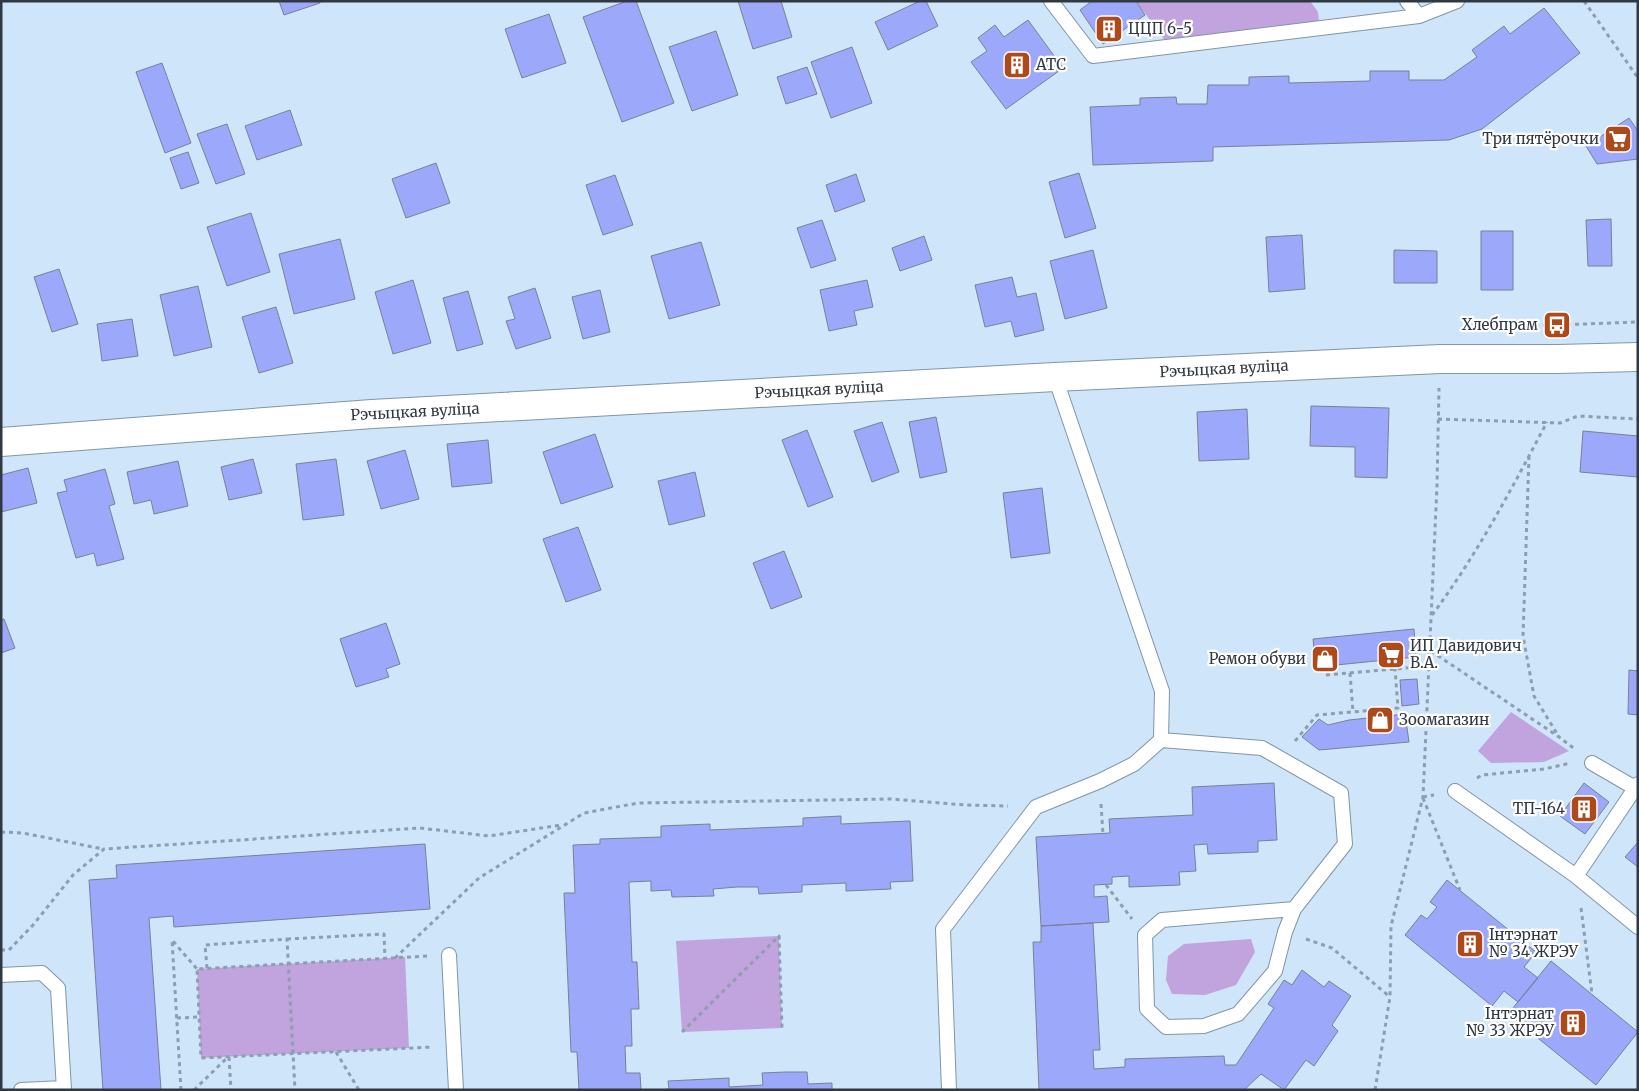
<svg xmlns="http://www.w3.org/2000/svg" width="1639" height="1091" viewBox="0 0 1639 1091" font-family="Merriweather,serif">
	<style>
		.green { fill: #c1a3de }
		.building { fill: #9ca9fa; stroke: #7a7f98 }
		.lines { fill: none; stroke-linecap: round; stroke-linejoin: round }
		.lane-casing { stroke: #8095a9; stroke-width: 16 }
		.secondary-casing { stroke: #8095a9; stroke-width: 30 }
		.path { stroke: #8d9eae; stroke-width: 3; stroke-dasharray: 4 4; stroke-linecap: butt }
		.lane { stroke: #fff; stroke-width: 14 }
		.secondary { stroke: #fff; stroke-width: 28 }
		.labels { text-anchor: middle; stroke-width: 4.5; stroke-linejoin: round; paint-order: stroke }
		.poi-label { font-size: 15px; fill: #303941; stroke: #fff; text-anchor: start }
		.street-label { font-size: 15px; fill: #303941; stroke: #fff }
	</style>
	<rect width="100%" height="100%" fill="#cee5fa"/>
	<path class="green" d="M1136,1h174l8,11 1,9 -150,25z
		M1511,712l58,39 -25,11 -53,1 -13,-12z
		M779,936l3,92 -100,4 -6,-91z
		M1251,939l4,13 -19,33 -31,10 -33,-1 -6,-14 2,-24 16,-12z
		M405,957l4,91 -208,10 -4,-89z"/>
	<path class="building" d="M279,1h41v2l-36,12z
		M627,1h9l38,102 -52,19 -39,-105z
		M738,1h43l11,36 -39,12z
		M920,1h6l12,25 -50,24 -13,-28z
		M1092,1h44l9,14 -42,29 -23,-34z
		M1544,8l36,45 -98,76 -33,11 -236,7v14l-120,4 -3,-58 50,-2v-7l36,-1 1,7h30l1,-19h41v-8l40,-1v7l81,-2v-10h39v9h35l33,-23 -5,-7 32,-24 6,8z
		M549,14l17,49 -44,15 -17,-49z
		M1028,20l35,48 -57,41 -35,-47 16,-11 -9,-13 17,-13 9,12z
		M716,31l22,64 -46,16 -23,-64z
		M852,47l20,56 -41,15 -20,-56z
		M162,63l29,80 -26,10 -29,-81z
		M807,67l10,27 -31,10 -9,-27z
		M290,110l12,35 -45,15 -12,-34z
		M1629,118l9,13v28l-41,5 -11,-18z
		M227,124l18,50 -29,10 -19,-50z
		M188,152l11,31 -18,6 -11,-31z
		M436,163l14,40 -44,15 -14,-39z
		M1079,173l17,55 -31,10 -16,-56z
		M856,174l9,27 -30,11 -9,-27z
		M615,175l18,50 -30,10 -17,-50z
		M251,213l19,59 -43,14 -20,-59z
		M1611,219l1,47h-24l-2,-46z
		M822,220l14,40 -25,8 -14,-40z
		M1481,231h32v59h-32z
		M1302,235l3,54 -36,3 -3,-55z
		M924,236l8,24 -32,11 -8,-23z
		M340,239l15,60 -61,15 -15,-60z
		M701,242l19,63 -51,14 -18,-63z
		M1093,250l14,58 -42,11 -15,-58z
		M1394,250l43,1v32h-43z
		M59,269l19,55 -26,8 -18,-55z
		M1012,277l5,20 19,-4 8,37 -29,7 -4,-16 -26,6 -10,-42z
		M413,280l18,63 -38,11 -18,-62z
		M867,280l6,27 -19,4 3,14 -28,6 -9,-41z
		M198,286l14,61 -38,9 -14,-61z
		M535,288l16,50 -35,11 -10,-28 9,-2 -7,-22z
		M600,290l10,42 -27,7 -11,-42z
		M468,291l15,53 -26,7 -14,-53z
		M276,307l17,56 -34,10 -17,-56z
		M132,319l6,37 -36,5 -5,-37z
		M1311,406l78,2 -2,70 -32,-1v-30l-45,-1z
		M1247,409l2,50 -50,2 -2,-49z
		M936,417l11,55 -27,6 -11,-56z
		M882,422l17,50 -27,10 -18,-51z
		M807,430l26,67 -25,10 -26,-67z
		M1583,431l55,5v41l-58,-5z
		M595,434l18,53 -52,17 -18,-52z
		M488,440l4,43 -40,4 -5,-43z
		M405,450l14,49 -38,10 -14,-48z
		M253,459l9,34 -33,7 -8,-33z
		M336,459l8,56 -41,5 -7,-56z
		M178,461l10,45 -34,8 -3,-14 -17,4 -7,-32z
		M28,468l9,35 -36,9v-37z
		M105,469l10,35 -6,2 15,53 -27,7 -3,-13 -18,5 -19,-65 10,-2 -3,-11z
		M695,472l10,44 -36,9 -11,-44z
		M1042,488l8,65 -39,5 -8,-65z
		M578,527l23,63 -35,12 -23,-63z
		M784,551l18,46 -31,12 -18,-46z
		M4,619l11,29 -14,5v-33z
		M386,623l14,41 -14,5 3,8 -33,10 -16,-48z
		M1414,629l2,28 -100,10 -3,-28z
		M1629,670l9,1v44l-10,-1z
		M1417,679l2,25 -17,2 -2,-26z
		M1405,714l4,28 -90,8 -17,-13 17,-18 9,6 21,-5z
		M1274,783l3,57 -19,1v11l-50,2 -1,-10 -13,1 2,26 -17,1 1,13 -51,2v-11l-17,1v7l-18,1v12l13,-1 2,26 -68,4 -5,-89 74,-4 -1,-14 84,-4 -1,-28z
		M1584,783l25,19 -24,32 -25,-18z
		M841,816v8l69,-3 3,60 -23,1 1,7 -45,2v-8l-44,2v7l-43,2 -1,-7h-21l-24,2 1,7 -42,1 -1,-7 -20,1v-10l-22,1 3,80h5l2,47h-8l1,37h-7l1,27h14l1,17h-62l-2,-38h-6l-7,-159h11l-2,-48 27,-1v-5l61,-2v-11l49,-2v6l93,-4v-8z
		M1638,842v25l-13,-10z
		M425,844l5,65 -256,18 -1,-11 -24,2 12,172h-58l-14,-210 28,-2 -1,-13z
		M1447,880l89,72 -12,15 14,11 -20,24 -14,-11 -12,15 -87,-71 16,-20 6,4 10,-12 -7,-5z
		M1093,923l7,127h-7l1,19 31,-2v-8l99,-3 1,9h11l38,-57 -6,-4 16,-24 8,5 10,-15 22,17 5,-6 22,15 -19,29 6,6 -24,35 -8,-6 -22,30 -23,-16 -17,16h-205l-6,-148h8v-16z
		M1551,961l87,71 -42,53 -88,-71z
		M785,1072h22l1,12 24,-1v7h-176l13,-1 -1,-8 61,-3v9l34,-2 -1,-12z"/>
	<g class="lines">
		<g class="lane-casing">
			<path id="lane" d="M1051,1l42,55 326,-40 -12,-15
				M1419,16l38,-15
				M1161,740l101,8 79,45 4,51 -51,65 -9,23 -10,39 -37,43 -34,12 -38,1 -19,-18 -2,-74 17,-15 132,-11
				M1592,763l43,25
				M1638,784l-62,92 62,51
				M1455,791l121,85
				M449,955l7,135
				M1,975l41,-2 16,15 6,102
				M21,1090l43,-2
				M949,1090l-6,-161 93,-122 64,-26 34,-17 27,-24 1,-49 -107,-314"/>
		</g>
		<g class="secondary-casing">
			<path id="secondary" d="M1,442l371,-28 683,-37 385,-18h118l80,-2"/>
		</g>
		<path class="path" d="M1584,1l54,77
			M1503,327l135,-5
			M1438,419l122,4 18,-7 60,3
			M1529,456l-6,180 11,60 25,41
			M1432,615c45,-60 80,-127 115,-193
			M1431,651l128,86 17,13
			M1350,673l3,39
			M1326,675l103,-9
			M1295,741l22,-26 81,-7 -3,-39
			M1477,778l5,-3 62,-6 27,-6
			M1423,797l11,-2
			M1423,798l37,92
			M1101,804l2,30
			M1,832l22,1 80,16
			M1106,885l26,34
			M1581,908l11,86
			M287,939l97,-5 1,25
			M1306,939l26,9 58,49
			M1,950h8l24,-25 40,-50 31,-26 316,-21 69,8 72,-11
			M427,956l-230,13 4,89 232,-11
			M395,958l84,-80 105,-65 54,-10 253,-4 74,6 43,1
			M207,968l-2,-23 82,-6 8,151
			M177,1018l22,-1
			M682,1032l97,-96 3,92
			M336,1052l23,38
			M229,1057l2,33
			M181,1090l-9,-150 25,29
			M194,1090l34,-33
			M1375,1090l15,-93 1,-71 32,-129 14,-312 2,-97"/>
		<use href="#lane" class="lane"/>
		<use href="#secondary" class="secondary"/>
	</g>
	<defs>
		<g id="building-square" transform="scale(1.4375)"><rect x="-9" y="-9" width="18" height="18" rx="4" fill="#ae4a1a" stroke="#fff"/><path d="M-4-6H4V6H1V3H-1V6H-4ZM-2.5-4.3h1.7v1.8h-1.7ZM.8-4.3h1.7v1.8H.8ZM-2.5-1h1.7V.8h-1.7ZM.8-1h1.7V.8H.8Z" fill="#fff"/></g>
		<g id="supermarket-square" transform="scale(1.4375)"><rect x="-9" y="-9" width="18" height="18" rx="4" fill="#ae4a1a" stroke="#fff"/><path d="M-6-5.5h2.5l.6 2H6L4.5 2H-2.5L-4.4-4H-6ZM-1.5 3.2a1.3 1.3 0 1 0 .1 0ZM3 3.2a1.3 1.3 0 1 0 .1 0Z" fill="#fff"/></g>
		<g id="bus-square" transform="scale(1.4375)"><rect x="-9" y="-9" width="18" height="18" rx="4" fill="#ae4a1a" stroke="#fff"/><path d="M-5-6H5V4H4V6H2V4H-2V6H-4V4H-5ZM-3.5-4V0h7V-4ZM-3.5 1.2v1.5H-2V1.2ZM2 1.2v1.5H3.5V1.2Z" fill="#fff"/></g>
		<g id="shop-square" transform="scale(1.4375)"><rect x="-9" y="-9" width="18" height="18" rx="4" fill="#ae4a1a" stroke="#fff"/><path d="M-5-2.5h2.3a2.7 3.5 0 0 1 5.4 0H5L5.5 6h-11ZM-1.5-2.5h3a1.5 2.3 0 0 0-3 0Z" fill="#fff"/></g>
	</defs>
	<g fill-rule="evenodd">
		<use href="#building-square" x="1109" y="29"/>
		<use href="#building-square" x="1017" y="65"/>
		<use href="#supermarket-square" x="1618" y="139"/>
		<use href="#bus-square" x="1557" y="325"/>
		<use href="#supermarket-square" x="1391" y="655"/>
		<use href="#shop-square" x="1325" y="659"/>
		<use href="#shop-square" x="1380" y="720"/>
		<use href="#building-square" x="1584" y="809"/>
		<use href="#building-square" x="1470" y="944"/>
		<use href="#building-square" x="1573" y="1023"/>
	</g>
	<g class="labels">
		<g class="poi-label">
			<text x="1128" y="34">ЦЦП 6-5</text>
			<text x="1036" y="70">АТС</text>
			<text x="1599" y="144" text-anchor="end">Три пятёрочки</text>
			<text x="1538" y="330" text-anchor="end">Хлебпрам</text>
			<text x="1410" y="651">ИП Давидович<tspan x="1410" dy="17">В.А.</tspan></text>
			<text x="1306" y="664" text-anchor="end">Ремон обуви</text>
			<text x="1399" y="725">Зоомагазин</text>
			<text x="1565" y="814" text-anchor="end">ТП-164</text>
			<text x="1489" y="940">Інтэрнат<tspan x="1489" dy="17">№ 34 ЖРЭУ</tspan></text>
			<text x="1554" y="1019" text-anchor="end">Інтэрнат<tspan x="1554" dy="17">№ 33 ЖРЭУ</tspan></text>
		</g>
		<g class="street-label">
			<text transform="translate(1224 369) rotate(-3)" y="5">Рэчыцкая вуліца</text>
			<text transform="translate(819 390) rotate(-3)" y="5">Рэчыцкая вуліца</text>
			<text transform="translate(415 412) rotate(-3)" y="5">Рэчыцкая вуліца</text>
		</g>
	</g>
	<rect width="1639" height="1091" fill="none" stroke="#303941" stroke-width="5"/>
</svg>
